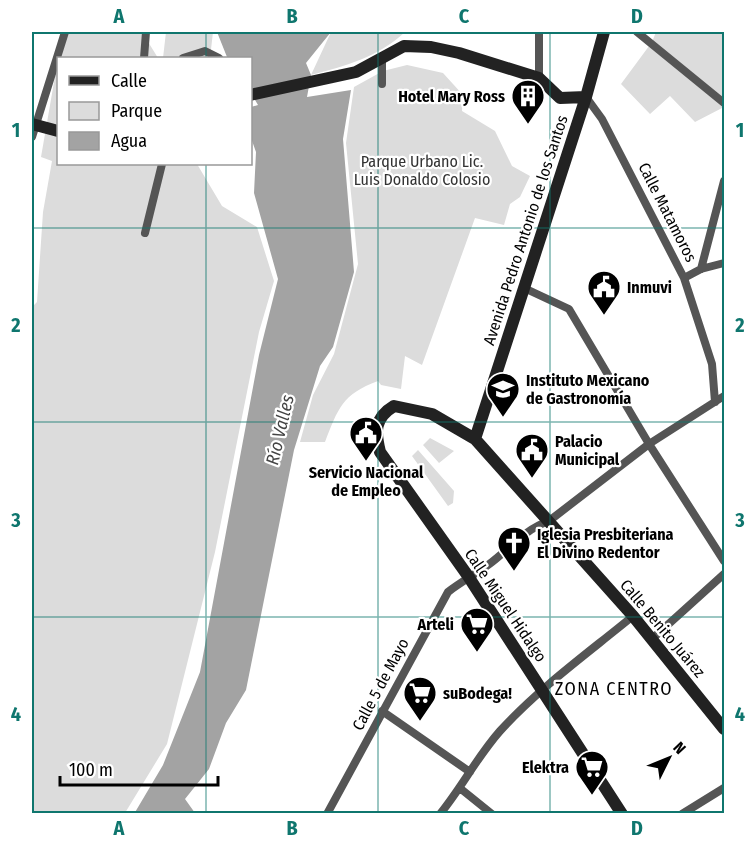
<svg xmlns="http://www.w3.org/2000/svg" width="756" height="845" viewBox="0 0 756 845" font-family="'Fira Sans Condensed',sans-serif">
	<style>
		.green { fill: #dcdcdc }
		.water { fill: #a3a3a3 }
		.lines { fill: none; stroke-linecap: round; stroke-linejoin: round }
		.street { stroke: #555; stroke-width: 8 }
		.secondary { stroke: #222; stroke-width: 12 }
		.grid { fill: none; stroke: #0f766e; stroke-width: 1.5; stroke-opacity: 0.55 }
		.labels { text-anchor: middle; stroke-width: 4.5; stroke-linejoin: round; paint-order: stroke }
		.poi-label { font-size: 16px; font-weight: bold; fill: #000; stroke: #fff; text-anchor: start }
		.park-label { font-size: 16px; fill: #333; stroke: #fff }
		.street-label { font-size: 16px; fill: #000; stroke: #fff }
		.water-label { font-size: 18px; font-style: italic; fill: #444; stroke: #fff }
		.neighbourhood-label { font-size: 18px; letter-spacing: 1.5px; fill: #000; stroke: #fff }
		.neatline { fill: none; stroke: #0f766e; stroke-width: 2 }
		.grid-label { font-size: 20px; text-anchor: middle; font-weight: bold; fill: #0f766e }
	</style>
	<rect width="100%" height="100%" fill="#fff"/>
	<path class="green" d="M63,32h79l16,26h-99z
		M166,32h47l-3,26h-47z
		M331,32h74c-27,25 -59,34 -94,43z
		M656,32h68v75l-29,15 -25,-26 -20,18 -29,-30 31,-42z
		M58,59v105h139l25,42 35,21 17,54 -15,51 -44,220 -48,192 -42,69 -93,1v-507l5,-5 6,-90 9,-51 -11,-4z
		M407,65l36,8 20,22 -1,16 33,20 17,35 18,10 -10,21 -10,7 -6,21 -29,-7 -53,147 -17,-9 -4,33 -20,-4 -3,-4c-36,13 -40,28 -53,61h-25l13,-47 21,-41 24,-90 -12,-121 8,-56 29,-16z
		M430,438l24,13 -15,12 -16,-18z
		M418,450l36,41 -1,12 -5,3 -36,-50z"/>
	<path class="water" d="M217,32h114l-25,31 5,12 -4,22 44,-7 -8,49 11,133 -21,75 -13,19 -26,84 -48,240 -20,33 -17,46 -24,30 10,14 -61,1 29,-49 37,-93 59,-317 19,-76 -24,-86 2,-41 -5,-14v-31l7,-2 -7,-12 -1,-35 -23,-1z"/>
	<g class="lines">
		<path class="street" d="M539,32v46
			M637,32l87,71
			M144,58l2,-26
			M183,58l22,-7 14,7
			M382,84v-24
			M586,97l16,22 82,159 28,86 3,38
			M32,137l33,-105
			M145,233l17,-69
			M701,269l23,-88
			M684,278l17,-9 23,-6
			M524,288l45,21 80,135 75,117
			M652,639l72,-65
			M382,711l88,61
			M461,789l31,25
			M327,814l121,-222c13,-10 26,-17 40,-27 21,-15 35,-35 61,-44l100,-77 75,-48
			M440,814c22,-27 37,-57 60,-83 39,-43 88,-78 133,-115
			M682,814l42,-26"/>
		<path class="secondary" d="M250,95l106,-23 48,-26 27,1 28,6 80,25 21,20 26,-1
			M32,124l26,7
			M475,439l111,-342 18,-65
			M622,814l-154,-238 -88,-124c-5,-20 -6,-34 14,-46l38,8 43,25 158,177 91,113"/>
	</g>
	<path class="grid" d="M206,32v26M378,32v782M550,32v782M206,164v650M32,228h692M32,422h692M32,617h692"/>
	<defs>
		<g id="building-pin" transform="scale(1.725)"><path d="M0 17L-7.5 6A9.5 9.5 0 1 1 7.5 6Z" fill="#000" stroke="#fff"/><path d="M-4-6H4V6H1V3H-1V6H-4ZM-2.5-4.3h1.7v1.8h-1.7ZM.8-4.3h1.7v1.8H.8ZM-2.5-1h1.7V.8h-1.7ZM.8-1h1.7V.8H.8Z" fill="#fff"/></g>
		<g id="civic-pin" transform="scale(1.725)"><path d="M0 17L-7.5 6A9.5 9.5 0 1 1 7.5 6Z" fill="#000" stroke="#fff"/><path d="M-.6-6.5H3V-4.5H.6V-3L4-1V1h2V6H-6V1h2V-1L-.6-3ZM-1.2 2.5V6h2.4V2.5Z" fill="#fff"/></g>
		<g id="university-pin" transform="scale(1.725)"><path d="M0 17L-7.5 6A9.5 9.5 0 1 1 7.5 6Z" fill="#000" stroke="#fff"/><path d="M0-5L7-2L0 1L-7-2ZM-4 1L0 2.5L4 1V4Q0 6-4 4Z" fill="#fff"/></g>
		<g id="church-pin" transform="scale(1.725)"><path d="M0 17L-7.5 6A9.5 9.5 0 1 1 7.5 6Z" fill="#000" stroke="#fff"/><path d="M-1.2-6h2.4v3.5h3.3v2.4h-3.3V6h-2.4V-.1h-3.3v-2.4h3.3Z" fill="#fff"/></g>
		<g id="supermarket-pin" transform="scale(1.725)"><path d="M0 17L-7.5 6A9.5 9.5 0 1 1 7.5 6Z" fill="#000" stroke="#fff"/><path d="M-6-5.5h2.5l.6 2H6L4.5 2H-2.5L-4.4-4H-6ZM-1.5 3.2a1.3 1.3 0 1 0 .1 0ZM3 3.2a1.3 1.3 0 1 0 .1 0Z" fill="#fff"/></g>
	</defs>
	<g fill-rule="evenodd">
		<use href="#building-pin" x="528" y="96"/>
		<use href="#civic-pin" x="604" y="287"/>
		<use href="#university-pin" x="503" y="389"/>
		<use href="#civic-pin" x="366" y="433"/>
		<use href="#civic-pin" x="532" y="450"/>
		<use href="#church-pin" x="514" y="543"/>
		<use href="#supermarket-pin" x="477" y="624"/>
		<use href="#supermarket-pin" x="420" y="693"/>
		<use href="#supermarket-pin" x="592" y="767"/>
	</g>
	<g class="labels">
		<g class="poi-label">
			<text x="505" y="102" text-anchor="end">Hotel Mary Ross</text>
			<text x="627" y="293">Inmuvi</text>
			<text x="526" y="386">Instituto Mexicano<tspan x="526" dy="18">de Gastronomía</tspan></text>
			<text x="555" y="447">Palacio<tspan x="555" dy="18">Municipal</tspan></text>
			<text x="366" y="478" text-anchor="middle">Servicio Nacional<tspan x="366" dy="18">de Empleo</tspan></text>
			<text x="537" y="540">Iglesia Presbiteriana<tspan x="537" dy="18">El Divino Redentor</tspan></text>
			<text x="454" y="630" text-anchor="end">Arteli</text>
			<text x="443" y="699">suBodega!</text>
			<text x="569" y="773" text-anchor="end">Elektra</text>
		</g>
		<g class="park-label">
			<text x="422" y="167">Parque Urbano Lic.<tspan x="422" dy="18">Luis Donaldo Colosio</tspan></text>
		</g>
		<g class="street-label">
			<text transform="translate(668 212) rotate(63)" y="6">Calle Matamoros</text>
			<text transform="translate(525 230) rotate(-72)" y="6">Avenida Pedro Antonio de los Santos</text>
			<text transform="translate(506 605) rotate(56)" y="6">Calle Miguel Hidalgo</text>
			<text transform="translate(663 628) rotate(50)" y="6">Calle Benito Juárez</text>
			<text transform="translate(380 684) rotate(-62)" y="6">Calle 5 de Mayo</text>
		</g>
		<g class="water-label">
			<text transform="translate(280 430) rotate(-77)" y="6">Río Valles</text>
		</g>
		<g class="neighbourhood-label">
			<text x="614" y="695">ZONA CENTRO</text>
		</g>
	</g>
	<rect width="756" height="845" fill="none" stroke="#ffffff" stroke-width="66"/>
	<rect x="57" y="57" width="195" height="108" fill="#ffffff" stroke="#999999" stroke-width="1.5"/>
	<rect x="69" y="76" width="30" height="9" fill="#222222" stroke="#999999" stroke-width="1.5"/>
	<text x="111" y="87" font-size="18" fill="#000000">Calle</text>
	<rect x="69" y="102" width="30" height="18" fill="#dcdcdc" stroke="#999999" stroke-width="1.5"/>
	<text x="111" y="117" font-size="18" fill="#000000">Parque</text>
	<rect x="69" y="132" width="30" height="18" fill="#a3a3a3" stroke="#999999" stroke-width="1.5"/>
	<text x="111" y="147" font-size="18" fill="#000000">Agua</text>
	<g transform="translate(669 758) rotate(47)" stroke="#ffffff" stroke-width="4.5" paint-order="stroke">
	<path d="M0-4.5L10 22L0 15L-10 22Z" fill="#000000"/>
	<text y="-9" font-size="16" font-weight="bold" text-anchor="middle" fill="#000000">N</text>
	</g>
	<path d="M60 776v9h158v-9" fill="none" stroke="#000000" stroke-width="3"/>
	<text x="69" y="776" font-size="18" fill="#000000" stroke="#ffffff" stroke-width="4.5" paint-order="stroke">100 m</text>
	<rect x="33" y="33" width="690" height="779" class="neatline"/>
	<g class="grid-label">
		<text x="119" y="23">A</text>
		<text x="292" y="23">B</text>
		<text x="464" y="23">C</text>
		<text x="637" y="23">D</text>
		<text x="16" y="137">1</text>
		<text x="740" y="137">1</text>
		<text x="16" y="332">2</text>
		<text x="740" y="332">2</text>
		<text x="16" y="527">3</text>
		<text x="740" y="527">3</text>
		<text x="16" y="721">4</text>
		<text x="740" y="721">4</text>
		<text x="119" y="835">A</text>
		<text x="292" y="835">B</text>
		<text x="464" y="835">C</text>
		<text x="637" y="835">D</text>
	</g>
</svg>
